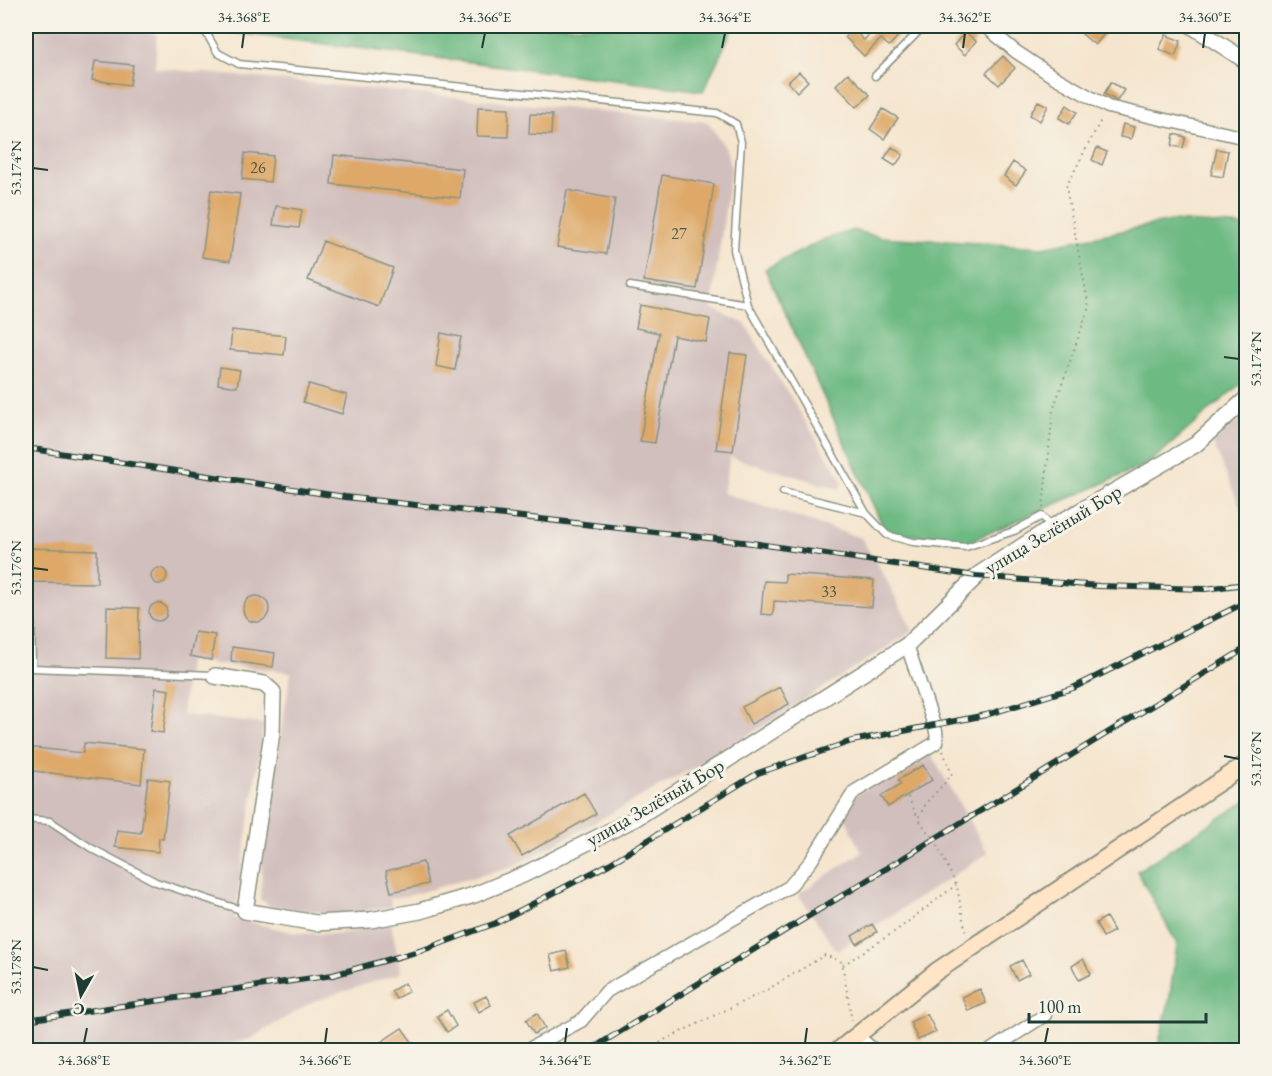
<svg xmlns="http://www.w3.org/2000/svg" width="1272" height="1076" viewBox="0 0 1272 1076" font-family="'EB Garamond',serif">
	<style>
		.industrial { fill: #d1bfbd }
		.forest { fill: #6eba83; stroke: #467c5c; stroke-width: 1.5 }
		.building { fill: #dda867 }
		.lines { fill: none; stroke-linecap: round; stroke-linejoin: round }
		.service-casing { stroke: #8a9181; stroke-width: 9 }
		.minor-casing { stroke: #8a9181; stroke-width: 15 }
		.tertiary-casing { stroke: #8a9181; stroke-width: 18 }
		.secondary-casing { stroke: #8a9181; stroke-width: 20 }
		.path { stroke: #8a9181; stroke-width: 2; stroke-dasharray: 1.5 4.5; stroke-linecap: butt }
		.service { stroke: #fff; stroke-width: 6 }
		.minor { stroke: #fff; stroke-width: 12 }
		.tertiary { stroke: #fff; stroke-width: 15 }
		.secondary { stroke: #ffe4c6; stroke-width: 16 }
		.rail-casing { stroke: #1f3d34; stroke-width: 6 }
		.rail { stroke: #f7f3e8; stroke-width: 4; stroke-dasharray: 11; stroke-linecap: butt }
		.ticks { fill: none; stroke: #1f3d34; stroke-width: 2 }
		.labels { text-anchor: middle; stroke-width: 6; stroke-linejoin: round; paint-order: stroke }
		.number-label { font-size: 16px; fill: #4e5841 }
		.street-label { font-size: 20px; fill: #1f3d34; stroke: #f7f3e8 }
		.neatline { fill: none; stroke: #1f3d34; stroke-width: 2 }
		.ticks-label { font-size: 15px; text-anchor: middle; fill: #1f3d34 }
	</style>
	<rect width="100%" height="100%" fill="#f7f3e8"/>
	<filter id="ink" filterUnits="userSpaceOnUse"><feTurbulence type="fractalNoise" baseFrequency=".0167" numOctaves="2"/><feDisplacementMap in="SourceGraphic" scale="12" xChannelSelector="R" yChannelSelector="G"/><feConvolveMatrix kernelMatrix="1 2 1 2 8 2 1 2 1" color-interpolation-filters="sRGB"/></filter>
	<filter id="wash" filterUnits="userSpaceOnUse"><feTurbulence type="fractalNoise" baseFrequency=".008" numOctaves="4" result="noise"/><feDisplacementMap in="SourceGraphic" scale="24" xChannelSelector="R" yChannelSelector="G"/><feGaussianBlur stdDeviation="1.35" result="paint"/><feColorMatrix in="noise" values="0 0 0 0 0 0 0 0 0 0 0 0 0 0 0 0 0 1.4 0 .05"/><feComposite in="paint" operator="in"/></filter>
	<g filter="url(#wash)">
		<rect width="100%" height="100%" fill="#f5e5ce"/>
		<path class="industrial" d="M26,26h57l74,8 -2,34 553,54 18,27 5,19 -20,140 34,16 98,158 -4,7 -109,-32 -7,36 138,45 25,41 27,52 -193,122 -203,112 -110,31 -17,2 1,9 -51,7 -69,-7 -11,-8 6,-78 25,-149 -103,-11 -6,54 82,9 -30,194 61,15 44,1 52,-11 10,50 -87,28 -64,38 -50,11h-174z
			M1246,414v107l-33,-78z
			M929,751l59,102 -151,98 -39,-57 64,-42 -23,-47z"/>
		<path class="forest" d="M180,26h554l-31,65z
			M1171,221l75,5v153l-98,85 -182,79 -81,-12 -120,-262 60,-30 28,-9 27,7 163,10z
			M1246,801v249h-89l12,-48 8,-58 -40,-73z"/>
		<g id="blocks">
			<path class="building" d="M878,26h15l8,7 -12,13 -8,-7 -17,17 -19,-19 8,-7 11,10z
				M1090,26h9l7,6 -11,13 -13,-11z
				M965,32l11,9 -11,14 -11,-10z
				M1166,35l15,6 -6,15 -16,-7z
				M1003,56l12,12 -16,17 -13,-12z
				M95,61l38,4 -3,20 -38,-5z
				M799,72l9,9 -11,11 -9,-10z
				M848,73l22,22 -13,12 -21,-22z
				M1111,82l13,8 -7,11 -13,-7z
				M1038,101l10,5 -8,15 -10,-6z
				M1067,105l10,7 -8,12 -10,-6z
				M478,107l31,1 -1,29 -31,-1z
				M883,109l15,9 -14,21 -14,-10z
				M530,114l22,1 -1,20 -22,-1z
				M1123,124l11,3 -3,12 -11,-2z
				M1174,134l12,3 -3,11 -11,-2z
				M892,147l11,8 -8,11 -11,-7z
				M1097,148l10,4 -5,13 -10,-5z
				M1217,149l11,2 -5,26 -12,-2z
				M245,153l28,3 -3,26 -28,-3z
				M334,155l129,14 -3,29 -129,-14z
				M1013,162l13,9 -10,14 -12,-9z
				M662,175l52,9 -17,105 -53,-8z
				M211,190l29,4 -10,67 -28,-4z
				M567,190l48,9 -9,55 -49,-7z
				M276,206l26,4 -3,18 -26,-3z
				M323,241l70,27 -14,39 -71,-27z
				M640,305l70,14 -4,23 -32,-6 -19,107 -15,-2 19,-108 -23,-5z
				M232,330l54,6 -2,19 -54,-5z
				M441,333l20,4 -6,33 -19,-4z
				M730,353l17,2 -14,96 -17,-2z
				M220,367l20,3 -3,17 -19,-3z
				M309,384l38,11 -5,19 -39,-12z
				M26,548l71,2v33l-71,-1z
				M151 576a8 8 0 1 1 16 0a8 8 0 1 1-16 0Z
				M785,574l89,6 -2,27 -98,-6 -1,14 -12,-1 3,-33 21,1z
				M243 609a13 13 0 1 1 26 0a13 13 0 1 1-26 0Z
				M149 612a9 9 0 1 1 18 0a9 9 0 1 1-18 0Z
				M107,607l32,1 -1,51 -32,-1z
				M195,632l20,3 -4,25 -21,-4z
				M232,647l43,6 -2,14 -42,-6z
				M780,687l9,17 -38,20 -9,-17z
				M156,688l13,2 -6,43 -13,-2z
				M84,743l60,6 -3,35 -115,-14v-23l57,6z
				M923,765l9,15 -44,27 -7,-11 20,-12 -3,-4z
				M148,778l22,3 -7,58 -4,-1 -1,14 -43,-5 2,-17 24,3z
				M584,793l12,21 -74,42 -12,-20z
				M423,862l5,22 -37,8 -5,-21z
				M1106,917l8,14 -11,6 -7,-14z
				M872,924l5,8 -20,12 -5,-8z
				M566,951l4,16 -16,4 -4,-16z
				M1083,959l8,15 -12,6 -7,-14z
				M1022,960l7,14 -12,6 -7,-14z
				M405,983l4,8 -13,8 -5,-8z
				M980,989l6,14 -18,8 -6,-14z
				M486,996l5,9 -12,7 -5,-10z
				M447,1010l9,16 -9,6 -10,-16z
				M537,1013l8,15 -11,6 -8,-14z
				M927,1014l9,18 -18,8 -8,-18z
				M402,1028l13,18 -7,4h-21l-6,-8z"/>
		</g>
	</g>
	<g filter="url(#ink)">
		<use href="#blocks" fill-opacity="0" stroke="#8a9181" stroke-width="1.5"/>
		<g class="lines">
			<g class="service-casing">
				<path id="service" d="M202,26l16,27 21,11 478,49 19,11 5,18 -7,108 14,55 118,208 21,22 26,7 53,5 48,-16 28,-15 9,10
					M875,76l49,-50
					M630,286l118,19
					M783,492l83,21
					M26,604l5,8 1,56 182,7
					M26,819l24,2 41,27 65,34 88,29"/>
			</g>
			<g class="minor-casing">
				<path id="minor" d="M985,26l30,25 36,24 57,32 138,31
					M856,1035l18,15
					M527,1050l54,-29 26,-30 182,-104 22,-26 43,-69 83,-50 -1,-11 -29,-86
					M991,1050l54,-35"/>
			</g>
			<g class="tertiary-casing">
				<path id="tertiary" d="M1192,26l54,35
					M215,676l49,8 9,8 -1,41 -27,178 71,12 54,-3 50,-9 54,-16 49,-20 113,-57 271,-173 72,-71 73,-47 143,-82 51,-46"/>
			</g>
			<g class="secondary-casing">
				<path id="secondary" d="M839,1050l98,-79 309,-207"/>
			</g>
			<path class="path" d="M1043,508l10,-98 36,-103 -23,-120 36,-69
				M943,751l9,24 -25,27 -9,16 20,28 19,41 9,47
				M908,797l10,21
				M843,965l54,-35 59,-45
				M650,1050l14,-10 103,-50 58,-35 17,7 10,60"/>
			<use href="#service" class="service"/>
			<use href="#minor" class="minor"/>
			<use href="#tertiary" class="tertiary"/>
			<use href="#secondary" class="secondary"/>
			<g class="rail-casing">
				<path id="rail" d="M26,448l319,49 407,46 224,33 123,10 106,3 41,-5
					M26,1020l307,-45 90,-25 73,-27 113,-59 149,-91 94,-32 134,-26 87,-27 173,-86
					M590,1050l656,-402"/>
			</g>
			<use href="#rail" class="rail"/>
		</g>
	</g>
	<path class="ticks" d="M242,48l2,-15M482,48l3,-15M722,48l3,-15M963,48l2,-15M1203,48l2,-15M33,168l15,2M1224,357l15,2M33,568l15,2M1224,756l15,3M33,967l15,3M84,1043l3,-15M325,1043l2,-15M565,1043l2,-15M805,1043l2,-15M1045,1043l3,-15"/>
	<g class="labels">
		<g class="number-label">
			<text x="258" y="173">26</text>
			<text x="679" y="239">27</text>
			<text x="829" y="597">33</text>
		</g>
		<g class="street-label">
			<text transform="translate(1053 529) rotate(-31)" y="7">улица Зелёный Бор</text>
			<text transform="translate(655 802) rotate(-30)" y="7">улица Зелёный Бор</text>
		</g>
	</g>
	<rect width="1272" height="1076" fill="none" stroke="#f7f3e8" stroke-width="66"/>
	<g transform="translate(81 995) rotate(189)" stroke="#f7f3e8" stroke-width="4.5" paint-order="stroke">
	<path d="M0-4.5L10 22L0 15L-10 22Z" fill="#1f3d34"/>
	<text y="-9" font-size="16" font-weight="bold" text-anchor="middle" fill="#1f3d34">С</text>
	</g>
	<path d="M1029 1013v9h177v-9" fill="none" stroke="#1f3d34" stroke-width="3"/>
	<text x="1038" y="1013" font-size="18" fill="#1f3d34" stroke="#f7f3e8" stroke-width="4.5" paint-order="stroke">100 m</text>
	<rect x="33" y="33" width="1206" height="1010" class="neatline"/>
	<g class="ticks-label">
		<text x="244" y="22">34.368°E</text>
		<text x="485" y="22">34.366°E</text>
		<text x="725" y="22">34.364°E</text>
		<text x="965" y="22">34.362°E</text>
		<text x="1205" y="22">34.360°E</text>
		<text transform="translate(16 168) rotate(-90)" y="5">53.174°N</text>
		<text transform="translate(1256 359) rotate(-90)" y="5">53.174°N</text>
		<text transform="translate(16 568) rotate(-90)" y="5">53.176°N</text>
		<text transform="translate(1256 759) rotate(-90)" y="5">53.176°N</text>
		<text transform="translate(16 967) rotate(-90)" y="5">53.178°N</text>
		<text x="84" y="1065">34.368°E</text>
		<text x="325" y="1065">34.366°E</text>
		<text x="565" y="1065">34.364°E</text>
		<text x="805" y="1065">34.362°E</text>
		<text x="1045" y="1065">34.360°E</text>
	</g>
</svg>
